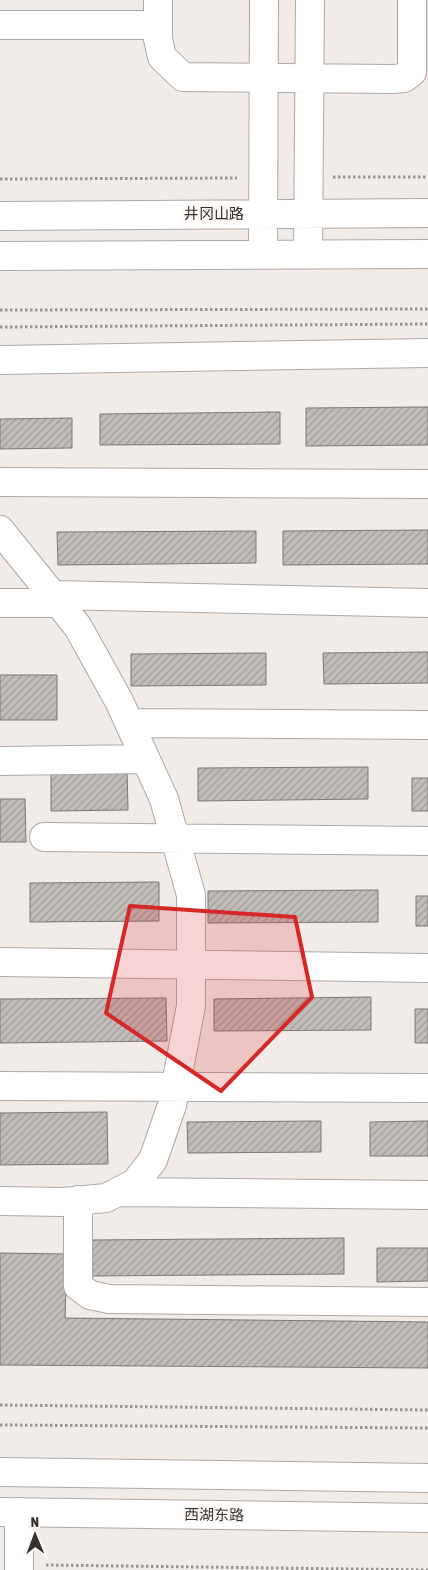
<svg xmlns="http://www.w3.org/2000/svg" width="428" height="1570" viewBox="0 0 428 1570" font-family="'Asap Condensed','Noto Sans SC',sans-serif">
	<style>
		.building { fill: url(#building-hatch); stroke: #7e7875 }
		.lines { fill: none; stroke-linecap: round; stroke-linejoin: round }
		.minor-casing { stroke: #aea8a5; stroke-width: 30 }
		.major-casing { stroke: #aea8a5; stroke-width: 30 }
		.path { stroke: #989491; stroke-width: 3; stroke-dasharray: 2.5 2.5; stroke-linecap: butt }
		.minor { stroke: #fff; stroke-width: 28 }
		.major { stroke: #fff; stroke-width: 28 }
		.marked { fill: #d62828; fill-opacity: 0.2; stroke: #d62828; stroke-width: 4; stroke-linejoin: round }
		.labels { text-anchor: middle; stroke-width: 5; stroke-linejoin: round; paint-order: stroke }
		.street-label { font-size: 15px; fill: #33312f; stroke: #fff9f5 }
	</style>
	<defs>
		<pattern id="building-hatch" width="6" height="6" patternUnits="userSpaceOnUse" patternTransform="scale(1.25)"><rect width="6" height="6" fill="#c3bdb9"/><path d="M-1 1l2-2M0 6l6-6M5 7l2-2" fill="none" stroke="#9f9a97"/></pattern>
	</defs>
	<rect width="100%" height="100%" fill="#f2ece8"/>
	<path class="building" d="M428,407v38l-122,1v-38z
		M280,412v32l-180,1v-31z
		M72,418v30l-72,1v-30z
		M428,530v34l-145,1v-34z
		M256,531v32l-198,2 -1,-33z
		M428,652v31l-104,1 -1,-31z
		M266,653v32l-135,1v-32z
		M0,675h57v45h-57z
		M127,767l1,43 -77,1v-43z
		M368,767v32l-170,2v-33z
		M412,778h16v33h-16z
		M0,799h25l1,43h-26z
		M159,882v39l-129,1v-39z
		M378,890v32l-170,1v-32z
		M416,896h12v30h-12z
		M371,997v33l-157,1v-32z
		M166,998l1,43 -167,2v-44z
		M415,1009h13v34h-13z
		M107,1112l1,52 -108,1v-52z
		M321,1121v31l-133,1 -1,-31z
		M428,1121v35h-58v-34z
		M344,1238v36l-255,2v-36z
		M377,1248h51v33l-51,1z
		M0,1253l67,1 -2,64 363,4v46l-428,-3z"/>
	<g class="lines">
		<g class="minor-casing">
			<path id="minor" d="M158,0v39l4,18 21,20 210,2 11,-1 8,-6v-72
				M0,25h158
				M0,216l428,-3
				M263,254l1,-254
				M308,254l2,-254
				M0,256l428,-2
				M0,360l428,-7
				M0,482l428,2
				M0,530l78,97 41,74 45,98 27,96v111l-19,99 -19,55 -18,23 -29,15 -43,4 -63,-1
				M53,595l375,8
				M0,603h59
				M129,723l299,2
				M0,761l145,-2
				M44,837l384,4
				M0,962l428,6
				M0,1086l428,2
				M119,1192l309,3
				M78,1200v86l12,9 19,4 319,3
				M19,1512v58"/>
		</g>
		<g class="major-casing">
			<path id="major" d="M0,1472l428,6
				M0,1512l428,6"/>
		</g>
		<path class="path" d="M333,177h95
			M0,179l237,-1
			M0,310l428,-1
			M0,327l428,-3
			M0,1405l428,5
			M0,1425l428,3
			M46,1565l382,5"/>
		<use href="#minor" class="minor"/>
		<use href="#major" class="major"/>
	</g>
	<path class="marked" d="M130,906l165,11 17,80 -91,94 -115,-78z"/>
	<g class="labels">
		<g class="street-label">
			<text x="214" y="219">井冈山路</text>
			<text transform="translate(214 1515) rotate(1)" y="5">西湖东路</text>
		</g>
	</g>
	<g transform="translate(35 1535) rotate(359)" stroke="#fff9f5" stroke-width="4" paint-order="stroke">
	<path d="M0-4L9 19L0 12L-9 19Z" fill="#33312f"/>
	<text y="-8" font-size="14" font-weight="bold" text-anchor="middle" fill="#33312f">N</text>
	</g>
</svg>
